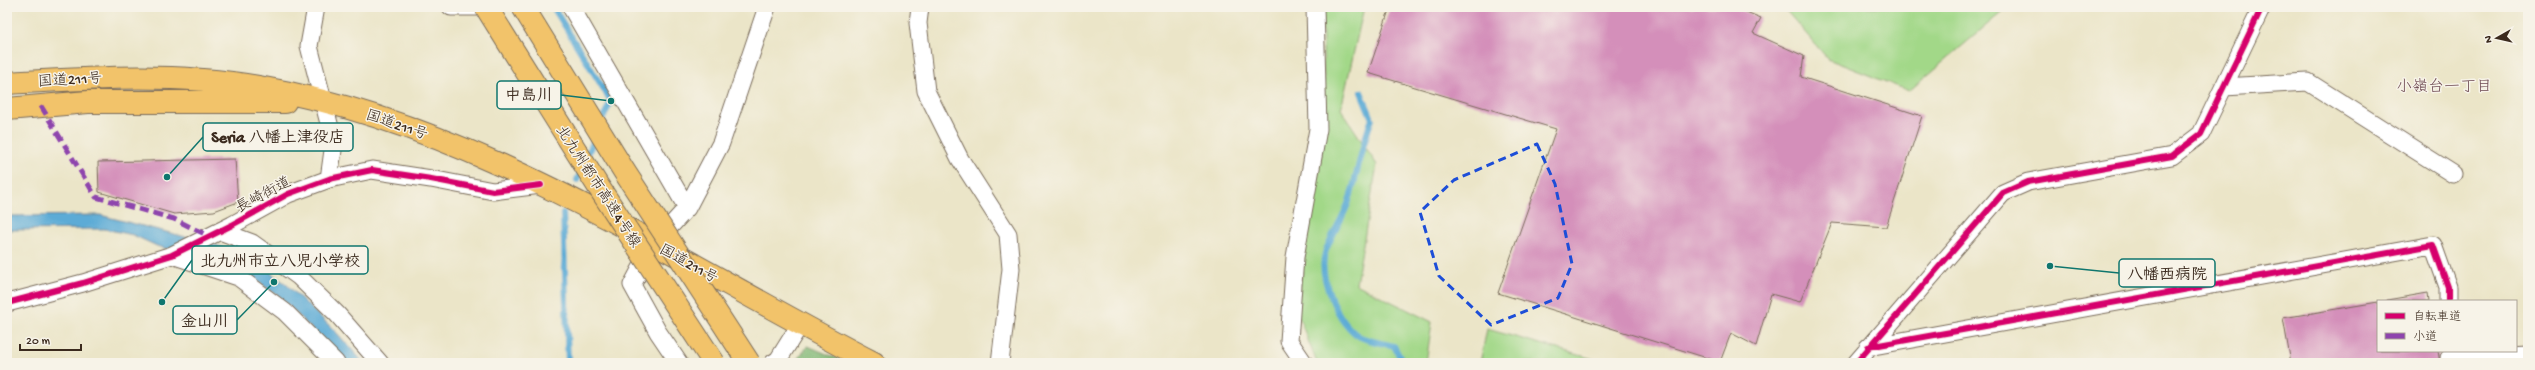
<svg xmlns="http://www.w3.org/2000/svg" width="2535" height="370" viewBox="0 0 2535 370" font-family="'Gochi Hand','Klee One',sans-serif">
	<style>
		.green { fill: #a2d888; stroke: #6e8153 }
		.forest { fill: #81b874; stroke: #5e7149 }
		.water { fill: #5cabd6; stroke: #4c6a7a }
		.lines { fill: none; stroke-linecap: round; stroke-linejoin: round }
		.stream { stroke: #5cabd6; stroke-width: 6 }
		.building { fill: #d48fba }
		.minor-casing { stroke: #796b5a; stroke-width: 19 }
		.trunk-casing { stroke: #796b5a; stroke-width: 24 }
		.minor { stroke: #fff; stroke-width: 17 }
		.trunk { stroke: #f2c36a; stroke-width: 22 }
		.motorway-bridge-casing { stroke: #796b5a; stroke-width: 24; stroke-linecap: butt }
		.motorway-bridge { stroke: #f2c36a; stroke-width: 22 }
		.quiet { stroke: #8e44ad; stroke-width: 5; stroke-dasharray: 10 5; stroke-linecap: butt }
		.cycleway-casing { stroke: #f7f3e8; stroke-width: 8 }
		.cycleway { stroke: #d6006c; stroke-width: 6 }
		.marked { fill: none; stroke: #1d4ed8; stroke-width: 3; stroke-dasharray: 8 5; stroke-linejoin: round }
		.labels { text-anchor: middle; stroke-width: 3; stroke-linejoin: round; paint-order: stroke }
		.street-label { font-size: 15px; fill: #3b2a1e; stroke: #f7f3e8 }
		.neighbourhood-label { font-size: 16px; fill: #714d55; stroke: #f7f3e8 }
		.leader { fill: none; stroke: #0f766e; stroke-width: 1.5 }
		.callout-dot { fill: #0f766e; stroke: #f7f3e8; stroke-width: 1.5 }
		.callout { fill: #f7f3e8; stroke: #0f766e; stroke-width: 1.5 }
		.callout-label { font-size: 16px; text-anchor: middle; font-weight: bold; fill: #3b2a1e }
	</style>
	<rect width="100%" height="100%" fill="#f7f3e8"/>
	<filter id="ink" filterUnits="userSpaceOnUse"><feTurbulence type="fractalNoise" baseFrequency=".025" numOctaves="2"/><feDisplacementMap in="SourceGraphic" scale="8" xChannelSelector="R" yChannelSelector="G"/><feConvolveMatrix kernelMatrix="1 2 1 2 8 2 1 2 1" color-interpolation-filters="sRGB"/></filter>
	<filter id="wash" filterUnits="userSpaceOnUse"><feTurbulence type="fractalNoise" baseFrequency=".012" numOctaves="4" result="noise"/><feDisplacementMap in="SourceGraphic" scale="16" xChannelSelector="R" yChannelSelector="G"/><feGaussianBlur stdDeviation="0.9" result="paint"/><feColorMatrix in="noise" values="0 0 0 0 0 0 0 0 0 0 0 0 0 0 0 0 0 1.4 0 .05"/><feComposite in="paint" operator="in"/></filter>
	<g filter="url(#wash)">
		<rect width="100%" height="100%" fill="#ebe5c8"/>
		<path class="green" d="M1322,7h42l-23,102 36,56 -21,119 76,38 -6,41h-109l-21,-53 29,-182z
			M1783,7h225l-99,84 -81,-32z
			M1487,329l120,34h-127z"/>
		<path class="forest" d="M808,346l40,17h-54z"/>
		<path class="water" d="M100,215l113,29 35,12 38,28 49,47 29,32h-19l-65,-66 -36,-25 -87,-26 -24,-11 -28,-6 -98,1v-14z"/>
		<g class="lines">
			<path class="stream" d="M553,7l58,94 -10,22
				M1361,92l11,27c-11,27 -14,55 -23,82 -6,18 -18,34 -24,52 -7,24 12,67 32,82 8,6 27,8 37,11l9,17
				M586,158l10,-23
				M577,180l5,-12
				M563,213l5,150"/>
		</g>
		<g id="blocks">
			<path class="building" d="M1390,7h344l27,11 -8,15 51,23 -3,21 121,39 -36,111 -54,-4 -32,79 -29,-8 -15,52 -25,-13 -11,29 -222,-69 58,-164 -188,-56z
				M235,159l3,43 -24,9 -40,3 -75,-22 -1,-30z
				M2428,293l1,8h-42v-1z
				M2378,302v49h60l2,12h-149l-8,-45z"/>
		</g>
	</g>
	<g filter="url(#ink)">
		<use href="#blocks" fill-opacity="0" stroke="#796b5a" stroke-width="1"/>
		<g class="lines">
			<g class="minor-casing">
				<path id="minor" d="M316,7l-7,39 25,97 -5,36
					M451,7h33
					M571,7l116,201
					M920,7l-2,16 8,68 34,68 48,75 3,35 -11,94
					M2224,87l84,-5 145,92
					M220,231l32,12 46,33 39,38 43,49
					M172,255l66,22 47,35 51,51
					M7,303l76,-20 89,-28 60,-30 56,-31 41,-15 43,-9 59,9 62,12 48,-6
					M1868,347l565,-102 15,42v14
					M2449,358l79,-4
					M679,363l-21,-31 -26,-47 22,-41 33,-36 34,-65 46,-136
					M773,363l5,-3 23,-37
					M1304,363l-15,-22 6,-84 23,-128 -3,-122
					M1856,363l147,-170 25,-11 144,-26 29,-22 61,-127"/>
			</g>
			<g class="trunk-casing">
				<path id="trunk" d="M7,83c84,-5 168,-11 252,4 224,39 416,174 615,276
					M7,109l81,-7h197"/>
			</g>
			<use href="#minor" class="minor"/>
			<use href="#trunk" class="trunk"/>
			<g class="motorway-bridge-casing">
				<path id="motorway-bridge" d="M486,7l112,179 116,177
					M523,7l101,164 125,192"/>
			</g>
			<use href="#motorway-bridge" class="motorway-bridge"/>
			<path class="quiet" d="M41,106l55,91 78,22 35,17"/>
			<g class="cycleway-casing">
				<path id="cycleway" d="M7,303l76,-20 89,-28 60,-30 56,-31 41,-15 43,-9 59,9 62,12 48,-6
					M1868,347l565,-102 15,42v14
					M1856,363l147,-170 25,-11 144,-26 29,-22 61,-127"/>
			</g>
			<use href="#cycleway" class="cycleway"/>
		</g>
	</g>
	<path class="marked" d="M1537,144l18,40 17,80 -14,34 -67,27 -52,-49 -19,-64 34,-32z"/>
	<g class="labels">
		<g class="street-label">
			<text transform="translate(70 79) rotate(-3)" y="5">国道211号</text>
			<text transform="translate(397 124) rotate(19)" y="5">国道211号</text>
			<text transform="translate(599 186) rotate(57)" y="5">北九州都市高速4号線</text>
			<text transform="translate(263 194) rotate(-28)" y="5">長崎街道</text>
			<text transform="translate(689 263) rotate(29)" y="5">国道211号</text>
		</g>
		<g class="neighbourhood-label">
			<text x="2444" y="91">小嶺台一丁目</text>
		</g>
	</g>
	<path class="leader" d="M611 101L561 95M167 177L203 137M162 302L192 260M2050 266L2119 273M274 282L237 320"/>
	<g class="callout-dot">
		<circle cx="611" cy="101" r="4"/>
		<circle cx="167" cy="177" r="4"/>
		<circle cx="162" cy="302" r="4"/>
		<circle cx="2050" cy="266" r="4"/>
		<circle cx="274" cy="282" r="4"/>
	</g>
	<g class="callout">
		<rect x="497" y="81" width="64" height="28" rx="4"/>
		<rect x="203" y="123" width="150" height="28" rx="4"/>
		<rect x="192" y="246" width="176" height="28" rx="4"/>
		<rect x="2119" y="259" width="96" height="28" rx="4"/>
		<rect x="173" y="306" width="64" height="28" rx="4"/>
	</g>
	<g class="callout-label">
		<text x="529" y="100">中島川</text>
		<text x="278" y="142">Seria 八幡上津役店</text>
		<text x="280" y="266">北九州市立八児小学校</text>
		<text x="2167" y="279">八幡西病院</text>
		<text x="205" y="326">金山川</text>
	</g>
	<rect width="2535" height="370" fill="none" stroke="#f7f3e8" stroke-width="24"/>
	<rect x="2377" y="300" width="140" height="52" fill="#f7f3e8" stroke="#aca397"/>
	<rect x="2385" y="313" width="20" height="6" fill="#d6006c" stroke="#aca397"/>
	<text x="2413" y="320" font-size="12" fill="#3b2a1e">自転車道</text>
	<rect x="2385" y="333" width="20" height="6" fill="#8e44ad" stroke="#aca397"/>
	<text x="2413" y="340" font-size="12" fill="#3b2a1e">小道</text>
	<g transform="translate(2497 38) rotate(262)" stroke="#f7f3e8" stroke-width="3" paint-order="stroke">
	<path d="M0-3L7 15L0 10L-7 15Z" fill="#3b2a1e"/>
	<text y="-6" font-size="11" font-weight="bold" text-anchor="middle" fill="#3b2a1e">N</text>
	</g>
	<path d="M20 344v6h61v-6" fill="none" stroke="#3b2a1e" stroke-width="2"/>
	<text x="26" y="344" font-size="12" fill="#3b2a1e" stroke="#f7f3e8" stroke-width="3" paint-order="stroke">20 m</text>
</svg>
